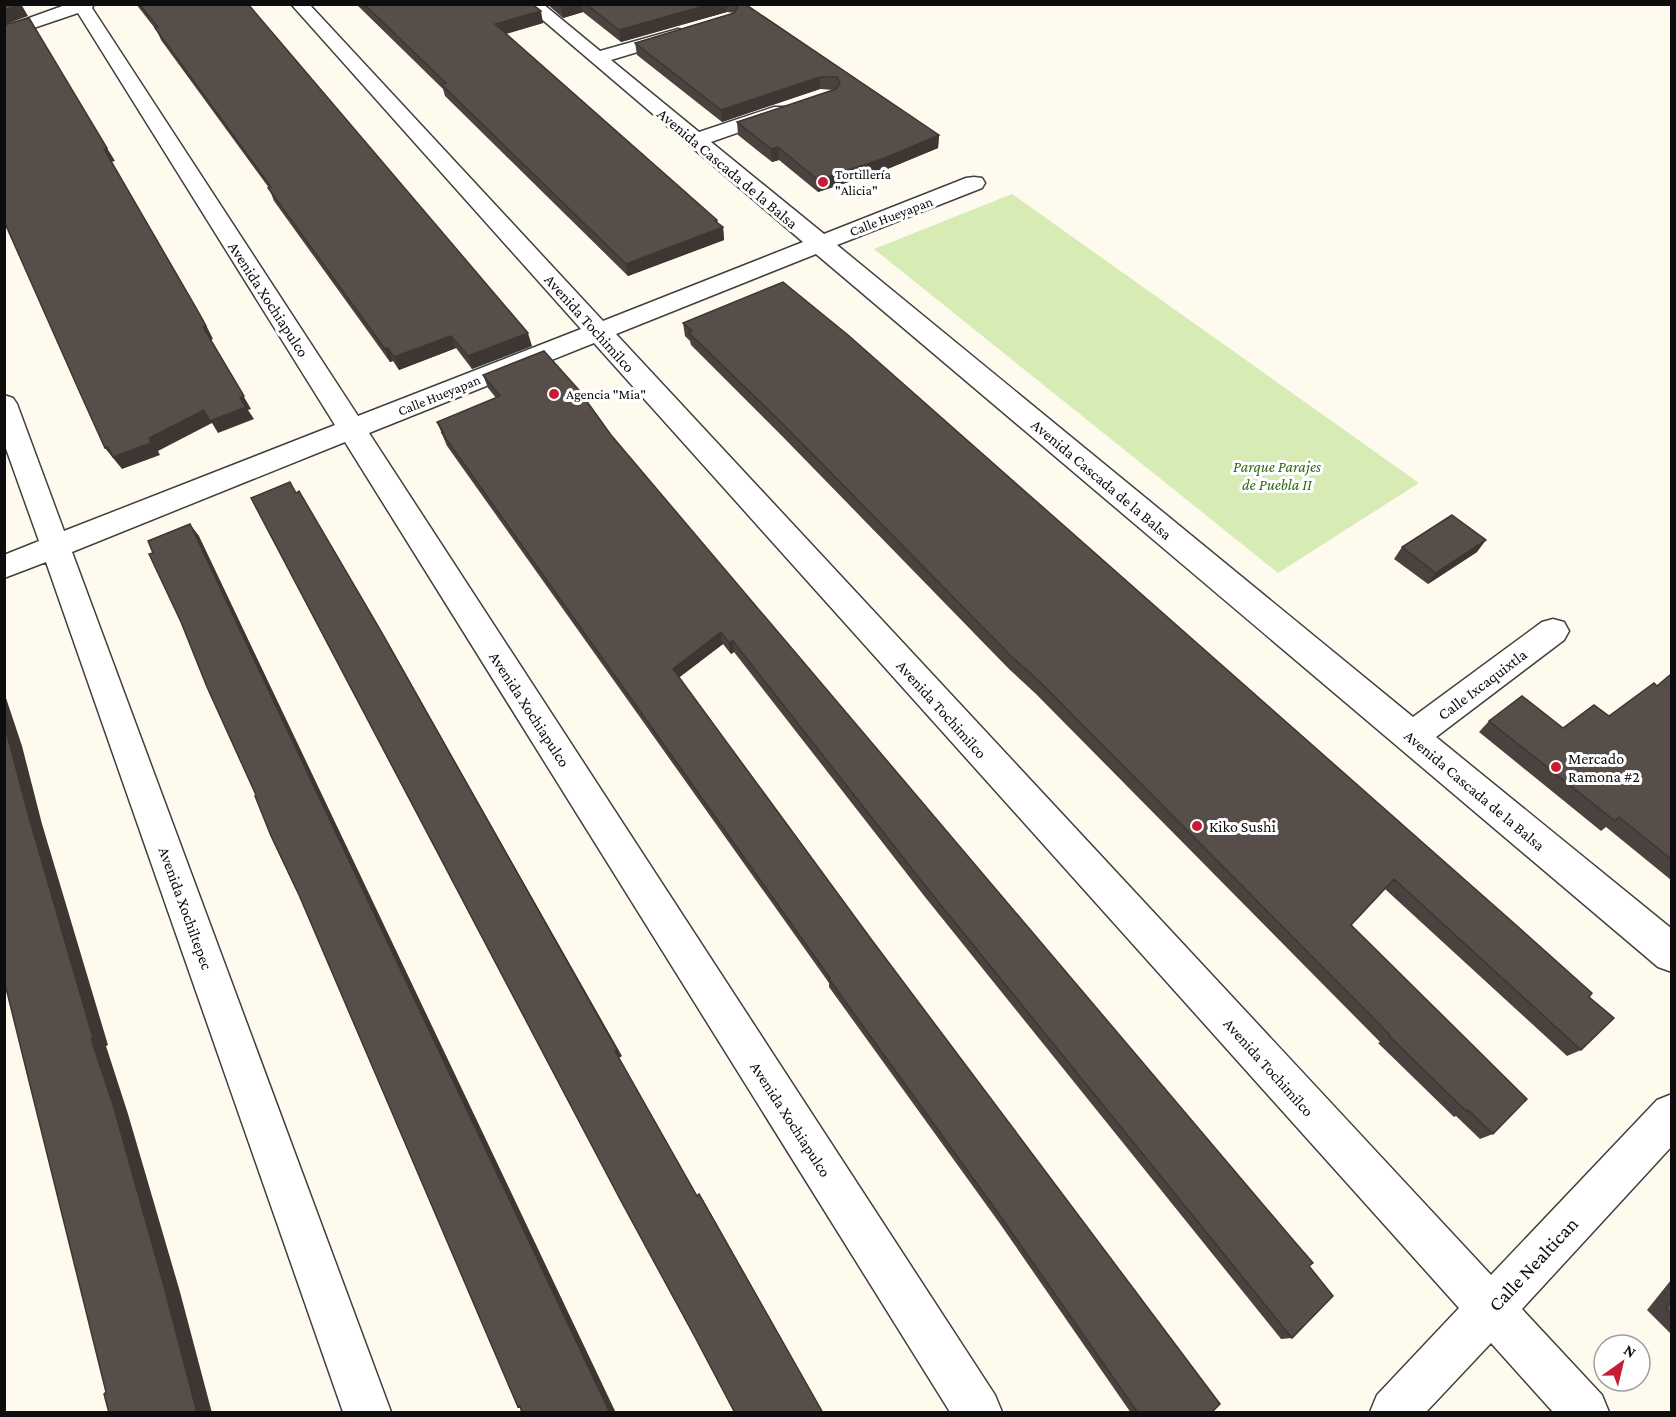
<svg xmlns="http://www.w3.org/2000/svg" width="1676" height="1417" viewBox="0 0 1676 1417" font-family="'Crimson Pro',serif">
	<style>
		.green { fill: #d7ecb4 }
		.lines { fill: none; stroke-linecap: round; stroke-linejoin: round }
		.minor-casing { stroke: #404040; stroke-width: 3 }
		.minor { fill: #fff; fill-rule: evenodd }
		.wall { fill: #4b423f }
		.shaded-wall { fill: #3d3633 }
		.building { fill: #574d49; stroke: #3d3633; stroke-width: 1.5 }
		.poi-dot { fill: #c81b35; stroke: #fff; stroke-width: 2 }
		.labels { text-anchor: middle; stroke-width: 6; stroke-linejoin: round; paint-order: stroke }
		.far-poi-label { font-size: 14px; fill: #0d0d0d; stroke: #fff; text-anchor: start }
		.far-street-label { font-size: 14px; fill: #0d0d0d; stroke: #fff }
		.street-label { font-size: 16px; fill: #0d0d0d; stroke: #fff }
		.park-label { font-size: 16px; font-style: italic; fill: #326a19; stroke: #fff }
		.poi-label { font-size: 16px; fill: #0d0d0d; stroke: #fff; text-anchor: start }
		.near-street-label { font-size: 20px; fill: #0d0d0d; stroke: #fff }
	</style>
	<rect width="100%" height="100%" fill="#fffaee"/>
	<path class="green" d="M1012,194l407,289 -141,90 -404,-324z"/>
	<g class="lines">
		<g class="minor-casing">
			<path id="minor" d="M68,4h26l-2,4 266,408 223,-87 -290,-325h18l294,317 200,-79 -279,-238h19l57,47 78,-22 6,1 3,4 -3,4 -73,22 88,72 75,-25h14l3,4 -3,4 -77,27 113,92 142,-56 8,-1 8,1 3,5 -3,5 -145,57 576,472 129,-95 11,-3 11,3 5,9 -5,9 -128,97 236,192v43l-14,-5 -842,-713 -200,80 875,941 166,-175 15,-6v52l-150,163 80,86 7,17h-56l-62,-69 -65,69h-56l7,-17 82,-87 -865,-965 -225,90 626,962 7,17h-52l-605,-970 -273,110 319,860h-48l-297,-850 -42,16v-23l35,-14 -35,-98v-48l9,3 4,6 47,127 271,-106 -257,-412 -74,25v-11z"/>
		</g>
		<use href="#minor" class="minor"/>
	</g>
	<path class="wall" d="M136,4h112l284,342 -60,23 -16,-21 -57,22 -6,-9 -3,1 -116,-161 -5,-13 -108,-148 -4,-9z
		M356,4h176l11,19 -37,11 211,186 1,3 5,4 1,13 -96,36 -183,-180 -2,-7z
		M547,4h198l194,131 -1,13 -53,22 -67,22 -39,-32 -7,2 -34,-27 -1,-13 97,-32 -14,-1 -98,33 -85,-67 -2,-12 99,-30 -7,-1 -106,30 -38,-30 -20,6z
		M683,323l906,674 -8,53 -14,6 -182,-167 -34,36 142,209 -13,5 -24,-23 -2,1 -76,-74 2,-1 -344,-348 -27,-25 -226,-232 -92,-92 -1,-4 -5,-5z
		M483,375l128,60 698,831 -17,72 -11,1 -356,-442 -191,-245 -3,2 -8,-10 -44,33 532,736h-80l-133,-192 -169,-234v-4l-382,-537 -10,-24 59,-24 -8,-10z
		M1402,547l75,5 -49,32 -34,-25z
		M1671,677v203l-65,-53 -5,4 -122,-99 10,-11 74,7 46,-12z
		M1671,1280v54l-24,-24z"/>
	<path class="shaded-wall" d="M21,4l7,12 -24,9v-15z
		M565,4h16l2,8 -20,6 -2,-12z
		M711,4h16v8l-106,30 -2,-12z
		M541,11l2,12 -45,13 -3,-12z
		M820,77v12l-98,33 -1,-12z
		M939,135l-1,13 -53,22 -67,22v-12z
		M778,147l1,13 -7,2 -1,-13z
		M107,148l8,13 -4,1 92,157 10,20 -2,1 40,69 -3,1 6,9 -36,14 -6,-10 -54,28 2,4 -38,14 -17,-21 44,-10 55,-28 36,-12 -37,-71 -99,-178z
		M717,220l1,9 5,-2 1,13 -96,36 -2,-12z
		M528,333l4,13 -60,23 -4,-13z
		M451,336l5,12 -57,22 -5,-13z
		M388,348l5,13 -3,1 -5,-13z
		M190,524l9,12 417,877h-6z
		M1486,540l-9,12 -49,32 8,-11z
		M721,632l2,12 -47,36 -3,-11z
		M733,641l1,11 -3,2 -2,-11z
		M389,645l233,411 -3,2 81,142 -85,-149z
		M4,692l18,54 20,78 66,221 -2,1 22,68 52,178 32,121h-15l-169,-599 -24,-91z
		M699,1194l3,4 121,215z"/>
	<path class="building" d="M4,4h16l-16,6z
		M139,4h109l280,329 -60,23 -17,-20 -57,21 -6,-9 -3,1 -117,-161 3,-1 -116,-159 3,-1z
		M364,4h168l9,7 -46,13 222,196 -2,1 8,6 -97,37 -185,-180 5,-1z
		M586,4h125l-92,26z
		M737,4h8l194,131 -54,23 -67,22 -40,-33 -7,2 -34,-27 99,-33 4,-6 -3,-6h-17l-99,33 -86,-67 99,-30 4,-6z
		M29,18l78,130 -3,1 91,157 11,20 -3,1 41,69 -4,2 6,9 -36,14 -6,-11 -55,28 2,5 -38,14 -5,-10 -3,1 -24,-53 -77,-174v-196z
		M783,282l65,53 668,590 76,68 -3,4 25,21 -33,32 -187,-171 -43,46 176,174 -34,35 -25,-24 -2,1 -77,-75 1,-1 -350,-353 -28,-25 -229,-233 -94,-91 3,-2 -9,-8z
		M544,351l34,38 33,46 683,806 19,22 -4,3 24,30 -41,42 -365,-450 -194,-247 -4,2 -8,-11 -48,37 198,270 349,465 -9,9h-73l-137,-196 -172,-238 1,-1 -388,-545h2l-7,-11 63,-26 -17,-21z
		M290,482l6,11 3,-2 83,142 235,417 -2,1 82,145 2,-2 124,219h-88l-39,-74 -75,-138 -370,-703z
		M1452,515l34,25 -50,33 -34,-26z
		M190,524l420,889h-88l-2,-7 -2,1 -219,-512 -28,-59 -16,-40 1,-1 -49,-108 -26,-65 -32,-68 4,-1 -5,-12z
		M1670,675l1,2v182l-52,-42 -4,4 -126,-100 33,-25 41,32 31,-23 15,11 45,-33 3,3z
		M4,723l24,91 65,224 -2,1 23,69 51,182 32,123h-88l-5,-19 2,-2 -102,-412z
		M1671,1300v14l-5,-6z"/>
	<g class="poi-dot">
		<circle cx="823" cy="182" r="6"/>
		<circle cx="554" cy="394" r="6"/>
		<circle cx="1556" cy="767" r="6"/>
		<circle cx="1197" cy="826" r="6"/>
	</g>
	<g class="labels">
		<g class="far-poi-label">
			<text x="835" y="179">Tortillería<tspan x="835" dy="16">"Alicia"</tspan></text>
			<text x="566" y="399">Agencia "Mia"</text>
		</g>
		<g class="far-street-label">
			<text transform="translate(891 216) rotate(-21)" y="5">Calle Hueyapan</text>
			<text transform="translate(439 395) rotate(-22)" y="5">Calle Hueyapan</text>
		</g>
		<g class="street-label">
			<text transform="translate(728 168) rotate(40)" y="6">Avenida Cascada de la Balsa</text>
			<text transform="translate(269 299) rotate(57)" y="6">Avenida Xochiapulco</text>
			<text transform="translate(590 323) rotate(48)" y="6">Avenida Tochimilco</text>
			<text transform="translate(1102 479) rotate(40)" y="6">Avenida Cascada de la Balsa</text>
			<text transform="translate(1482 684) rotate(-37)" y="6">Calle Ixcaquixtla</text>
			<text transform="translate(530 709) rotate(57)" y="6">Avenida Xochiapulco</text>
			<text transform="translate(942 709) rotate(48)" y="6">Avenida Tochimilco</text>
			<text transform="translate(1475 790) rotate(40)" y="6">Avenida Cascada de la Balsa</text>
			<text transform="translate(186 908) rotate(70)" y="6">Avenida Xochiltepec</text>
			<text transform="translate(1269 1067) rotate(48)" y="6">Avenida Tochimilco</text>
			<text transform="translate(791 1119) rotate(57)" y="6">Avenida Xochiapulco</text>
		</g>
		<g class="park-label">
			<text x="1277" y="472">Parque Parajes<tspan x="1277" dy="18">de Puebla II</tspan></text>
		</g>
		<g class="poi-label">
			<text x="1568" y="764">Mercado<tspan x="1568" dy="18">Ramona #2</tspan></text>
			<text x="1209" y="832">Kiko Sushi</text>
		</g>
		<g class="near-street-label">
			<text transform="translate(1533 1264) rotate(-47)" y="7">Calle Nealtican</text>
		</g>
	</g>
	<rect width="1676" height="1417" fill="none" stroke="#0d0d0d" stroke-width="12"/>
	<g transform="translate(1622 1363) rotate(34)"><circle r="28" fill="#ffffff" stroke="#9e9e9e" stroke-width="1.5"/>
	<path d="M0-4.5L10 22L0 15L-10 22Z" fill="#c81b35"/>
	<text y="-9" font-size="16" font-weight="bold" text-anchor="middle" fill="#0d0d0d">N</text>
	</g>
</svg>
